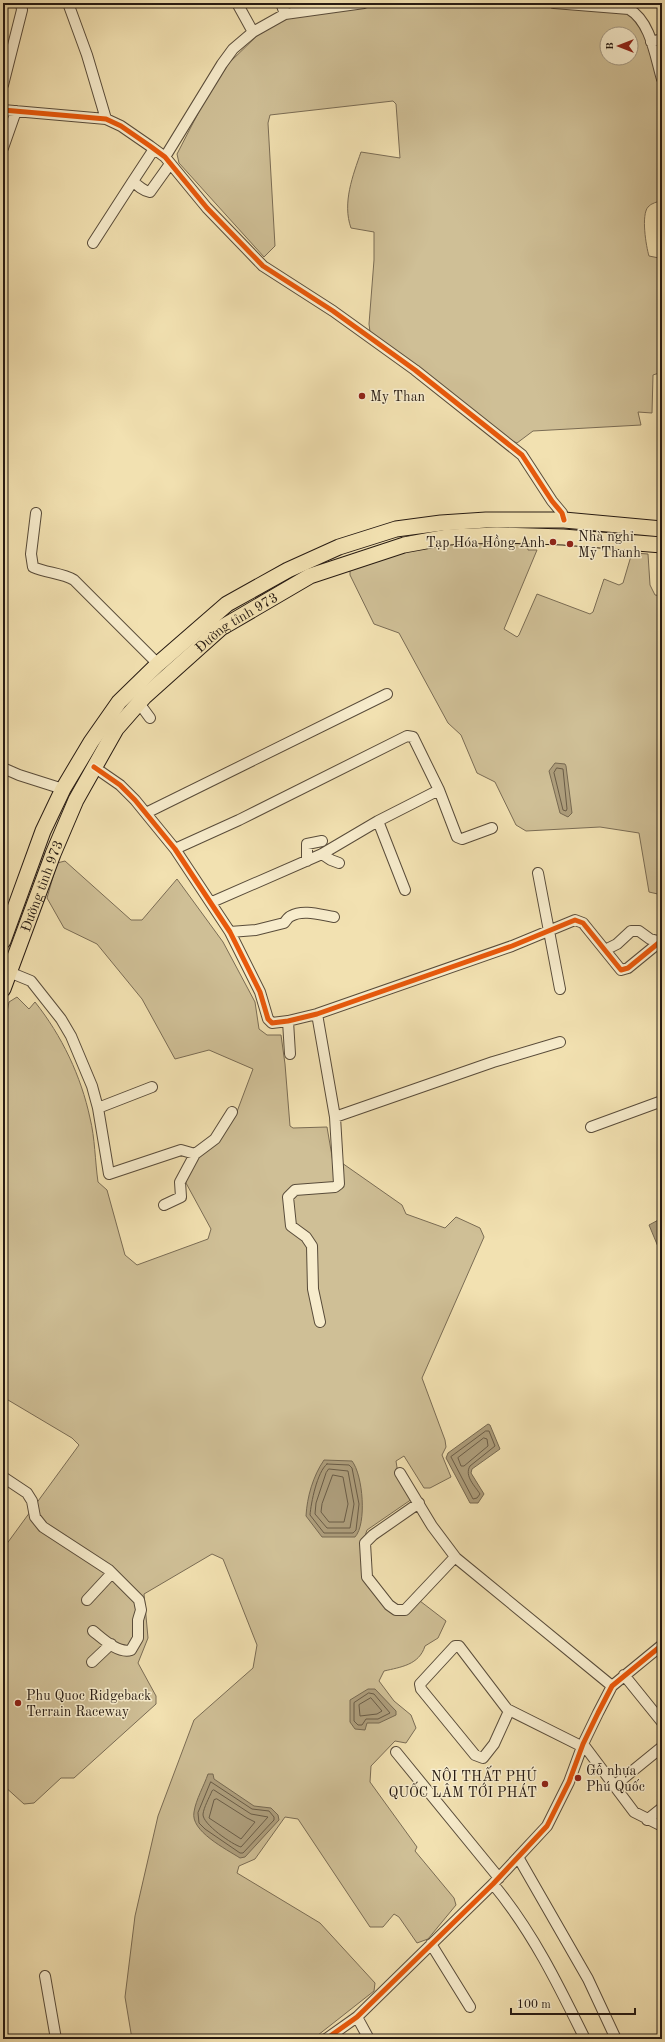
<svg xmlns="http://www.w3.org/2000/svg" width="665" height="2042" viewBox="0 0 665 2042" font-family="'Old Standard TT',serif">
	<style>
		.green { fill: #cfbf96; stroke: #7a6c54; fill-rule: evenodd }
		.water { fill: #ad9d7b; stroke: #776951 }
		.lines { fill: none; stroke-linecap: round; stroke-linejoin: round }
		.shore { stroke: #6a5c46; stroke-width: 1 }
		.street-casing { stroke: #594c3a; stroke-width: 12 }
		.primary-casing { stroke: #261a12; stroke-width: 17 }
		.street { stroke: #f7eccc; stroke-width: 10 }
		.primary { stroke: #f2e1b1; stroke-width: 15 }
		.cycleway-casing { stroke: #f7eccc; stroke-width: 8 }
		.cycleway { stroke: #e8590c; stroke-width: 5 }
		.poi-dot { fill: #8f2418; stroke: #f7eccc; stroke-width: 1.5 }
		.labels { text-anchor: middle; stroke-width: 3; stroke-linejoin: round; paint-order: stroke }
		.poi-label { font-size: 14px; fill: #261a12; stroke: #f7eccc; text-anchor: start }
		.street-label { font-size: 14px; fill: #261a12; stroke: #f7eccc }
	</style>
	<rect width="100%" height="100%" fill="#f2e1b1"/>
	<filter id="stains"><feTurbulence type="fractalNoise" baseFrequency=".005" numOctaves="4"/><feColorMatrix values="0 0 0 0 .2 0 0 0 0 .09 0 0 0 0 .02 0 0 0 .5 -.17"/></filter>
	<radialGradient id="worn" r=".72"><stop offset=".6" stop-color="#630" stop-opacity="0"/><stop offset="1" stop-color="#630" stop-opacity=".3"/></radialGradient>
	<path class="green" d="M384,3h136l104,8 17,13 21,66v110c-4,2 -11,3 -14,7 -7,8 -2,39 1,49l10,2 3,38v76l-9,3 -1,38 -14,-1 3,13 -108,6 -16,12 -7,-3 -140,-108 -1,-8 5,-64v-28l-23,-4c-9,-25 2,-53 10,-76l39,6 -4,-54 -3,-3 -123,14 -2,8 7,123 -11,11 -85,-94 -2,-9 30,-58 22,-33 33,-32 29,-14zM607,34h24v24h-24z
		M458,539h69l1,11h9l-33,79 13,8 2,-2 18,-41 53,20 3,-2 11,-33 15,6 4,-2 8,-27 4,-3 13,1 2,31 5,10 7,1v299l-13,-3 -10,-59 -39,-6 -74,4 -10,-6 -21,-43 -18,-9 -16,-38 -13,-12 -49,-90 -25,-9 -24,-49v-9z
		M65,861l66,59h11l35,-41 46,63 32,60 4,27 8,6h14l4,29 5,62 3,2 34,-1 6,35 9,1 60,42 4,9 39,14 11,-11 24,11 4,9 -62,141 23,62 1,7 -4,8 9,22 -21,11h-6l-20,-32 -8,5 2,13 14,25 -45,31 -5,15 1,25 29,41 28,-10 26,20 -8,17 -13,8c-6,19 -24,21 -41,25l-5,10 15,20 17,14 5,13 -10,15 -11,-2 -24,25 -1,16 47,65 -2,4 39,47 2,7 -28,34 -11,4 -18,-26 -5,-3 -11,13h-13l-72,-108 -13,-2 -30,42 -16,7 -2,7 83,50 55,60 -1,8 -61,48h-181l-7,-42 10,-81 23,-100 36,-96 59,-52 4,-23 -34,-86 -11,-5 -68,40 4,44 -10,25 18,33v8l-82,74h-13l-27,25 -10,1 -21,-19v-236l76,-104 -7,-7 -69,-41v-365l6,-30 8,-5 12,12 6,-7c27,34 46,74 55,116 5,20 5,43 8,64l9,8 18,65 12,10 71,-26 3,-10 -25,-46v-10l20,-25 11,-6 18,-25 18,-48 -44,-19 -34,9 -33,-60 -45,-55 -33,-16 -17,-30 10,-35z"/>
	<path class="water" d="M555,763l10,1 1,2 6,47 -4,4 -8,-4 -11,-42z
		M662,1218v31h-3l-10,-24z
		M488,1424l2,1 10,24 -28,20 -1,4 13,21 -6,9h-8l-24,-45 2,-5z
		M324,1460l28,1c11,14 15,63 3,76h-33l-16,-21c1,-19 7,-40 18,-56z
		M368,1689h7l21,22v4l-17,8h-12l-2,7 -10,-1 -5,-7v-22z
		M208,1774h5l1,5 40,27 17,2 7,7 1,5 -34,37 -5,1c-14,-9 -50,-27 -46,-46 2,-13 10,-26 14,-38z"/>
	<g class="lines">
		<path class="shore" d="M557,768l6,1 4,40 -1,2 -3,-1 -9,-37z
			M486,1431h3l6,15 -25,20c-6,10 5,20 10,28l-3,4 -4,1 -22,-42z
			M484,1438l3,1 1,7 -24,20h-3l-3,-8z
			M327,1464l22,1 3,3 7,36 -3,26 -3,3h-29l-14,-18c1,-12 7,-43 17,-51z
			M329,1469l19,2 6,33 -4,24h-23l-12,-14 1,-11 10,-30z
			M333,1475l10,2 5,27 -4,18h-15l-8,-10 1,-8z
			M369,1693l5,1 16,19 -12,6h-12l-4,6h-4l-4,-4v-18z
			M371,1698l11,13 -5,3 -17,2 -1,-11z
			M211,1782l41,27 17,2 5,6v3l-31,33h-3l-35,-24 -6,-6 -1,-10z
			M214,1790l37,24 17,3 -27,30c-8,-2 -39,-23 -38,-33 1,-7 6,-16 9,-23z
			M217,1799l30,19 8,4 -14,17 -32,-21 5,-18z"/>
		<g class="street-casing">
			<path id="street" d="M68,3l19,52 19,64
				M237,3l16,29
				M281,3l4,11
				M554,3l75,6c22,13 26,47 33,70
				M651,42l11,-3
				M3,85l19,-75 -1,-7
				M3,110l103,9 15,7 29,20 15,11 42,51 56,58 70,45 82,59 107,85 30,46 10,12 2,7
				M3,148l13,-37
				M154,149l-21,32c5,5 10,10 17,11l20,-28
				M165,157l57,-93 11,-15 20,-17 32,-18 79,-11
				M93,243l40,-62
				M36,513l-5,41 2,13c13,6 29,6 41,13l84,84
				M139,703l11,15
				M94,767l26,18 15,15 40,49 55,83 30,60 8,27 4,4 16,-2 29,-7 195,-68 63,-26 8,3 38,47 7,-2 33,-27
				M3,768l16,7 44,14
				M146,813l241,-119
				M378,821l27,69
				M175,849l64,-29 168,-84 6,1 26,53 18,47 5,2 30,-11
				M322,854l9,6 8,3
				M307,861v-17l15,-3
				M538,873l22,116
				M212,902l110,-48 56,-33 61,-31
				M230,932l26,-2 28,-7c2,-2 4,-6 7,-7 12,-7 30,-1 43,1
				M605,950l12,-6 14,-13h8l11,8 12,3
				M9,972l22,9 30,38 10,17 21,50 6,22 11,66 72,-24 14,4
				M317,1014l18,103 158,-55 67,-20
				M288,1021l2,33
				M98,1108l54,-21
				M591,1127l71,-26
				M164,1205l17,-8 -1,-15 15,-28 20,-15 17,-27
				M320,1322l-7,-33 -1,-43 -6,-9 -15,-11 -3,-29 7,-7 40,-3 4,-3 -4,-67
				M400,1473l32,53 24,32 156,128
				M3,1477l24,16 5,8 3,16 8,10 66,43 30,30 2,10 -3,10v18l-7,12c-13,4 -29,-12 -38,-19
				M419,1503l-46,32 -8,8 2,34 22,28 7,5h9l50,-53
				M87,1600l25,-27
				M92,1662l19,-18
				M624,1675l38,47
				M509,1711l-15,33 -11,14 -8,-3 -54,-66 -1,-5 35,-38h4l48,63 76,38
				M583,1744l51,68 28,14
				M396,1752l103,126
				M614,1786l48,-39
				M647,1820l15,-12
				M518,1857l70,122 28,60
				M493,1884c39,47 65,100 92,155
				M431,1944l39,63
				M45,1976l11,63
				M357,2017l12,22
				M326,2039l31,-22 136,-133 54,-58 22,-44 14,-38 15,-31 14,-27 50,-41"/>
		</g>
		<g class="primary-casing">
			<g id="primary">
				<path d="M3,941l40,-110 20,-42 28,-47 28,-40 39,-38 69,-60 61,-34 51,-23 57,-18 45,-6 45,-3h78l98,9"/>
				<path id="s1" d="M3,989l50,-135 23,-54 40,-71 28,-32 77,-69 89,-52 94,-31 44,-8 49,-2 66,2 99,8"/>
			</g>
		</g>
		<use href="#street" class="street"/>
		<use href="#primary" class="primary"/>
		<g class="cycleway-casing">
			<path id="cycleway" d="M3,110l103,9 15,7 29,20 15,11 42,51 56,58 70,45 82,59 107,85 30,46 10,12 2,7
				M94,767l26,18 15,15 40,49 55,83 30,60 8,27 4,4 16,-2 29,-7 195,-68 63,-26 8,3 38,47 7,-2 33,-27
				M326,2039l31,-22 136,-133 54,-58 22,-44 14,-38 15,-31 14,-27 50,-41"/>
		</g>
		<use href="#cycleway" class="cycleway"/>
	</g>
	<g class="poi-dot">
		<circle cx="362" cy="396" r="4"/>
		<circle cx="553" cy="542" r="4"/>
		<circle cx="570" cy="544" r="4"/>
		<circle cx="18" cy="1703" r="4"/>
		<circle cx="578" cy="1778" r="4"/>
		<circle cx="545" cy="1784" r="4"/>
	</g>
	<g class="labels">
		<g class="poi-label">
			<text x="370" y="401">My Than</text>
			<text x="578" y="541">Nhà nghỉ<tspan x="578" dy="16">Mỹ Thanh</tspan></text>
			<text x="545" y="547" text-anchor="end">Tạp Hóa Hồng Anh</text>
			<text x="26" y="1700">Phu Quoc Ridgeback<tspan x="26" dy="16">Terrain Raceway</tspan></text>
			<text x="586" y="1775">Gỗ nhựa<tspan x="586" dy="16">Phú Quốc</tspan></text>
			<text x="537" y="1781" text-anchor="end">NỘI THẤT PHÚ<tspan x="537" dy="16">QUỐC LÂM TỚI PHÁT</tspan></text>
		</g>
		<g class="street-label">
			<text dy="5" stroke="none"><textPath href="#s1" startOffset="446">Đường tỉnh 973</textPath></text>
			<text dy="5" stroke="none"><textPath href="#s1" startOffset="110">Đường tỉnh 973</textPath></text>
		</g>
	</g>
	<rect width="665" height="2042" fill="none" stroke="#f2e1b1" stroke-width="16"/>
	<rect x="4" y="4" width="657" height="2034" fill="none" stroke="#261a12" stroke-width="2"/>
	<rect x="8" y="8" width="649" height="2026" fill="none" stroke="#261a12"/>
	<g transform="translate(619 46) rotate(270)"><circle r="19" fill="#f7eccc" stroke="#a39882"/>
	<path d="M0-3L7 15L0 10L-7 15Z" fill="#8f2418"/>
	<text y="-6" font-size="11" font-weight="bold" text-anchor="middle" fill="#261a12">B</text>
	</g>
	<path d="M511 2008v6h124v-6" fill="none" stroke="#261a12" stroke-width="2"/>
	<text x="517" y="2008" font-size="12" fill="#261a12" stroke="#f7eccc" stroke-width="3" paint-order="stroke">100 m</text>
	<rect width="100%" height="100%" filter="url(#stains)"/>
	<rect width="100%" height="100%" fill="url(#worn)"/>
</svg>
